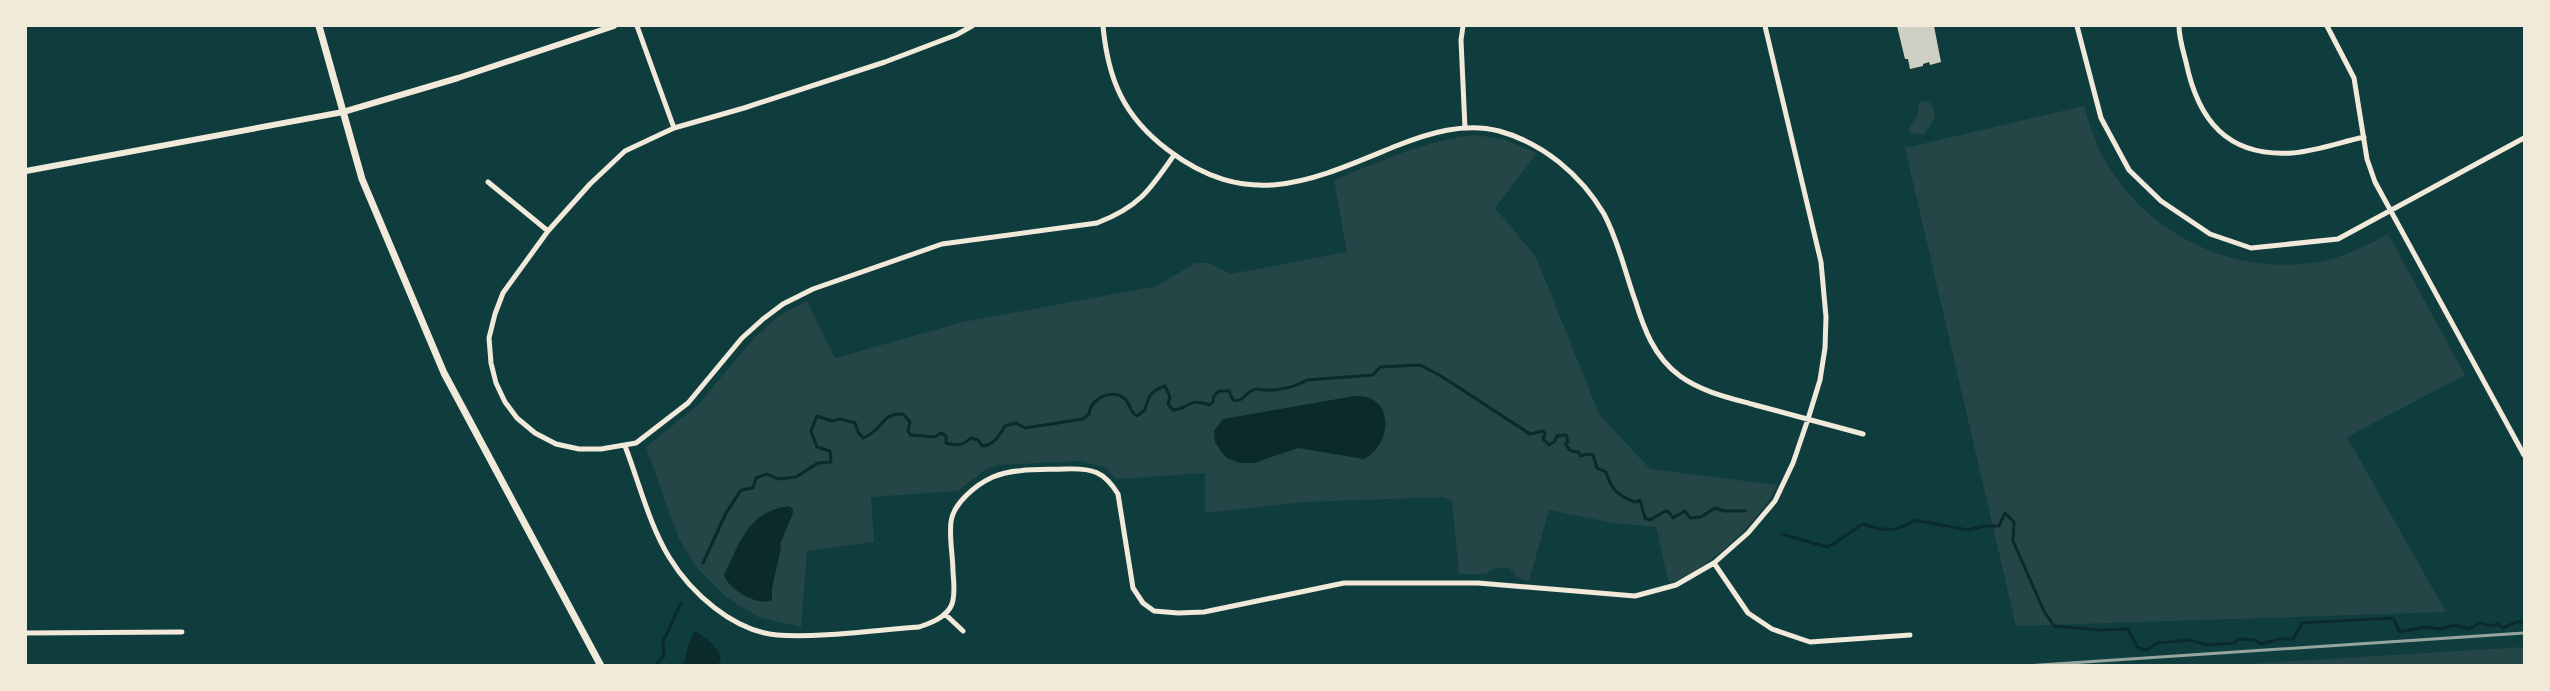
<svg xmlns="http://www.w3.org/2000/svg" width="2550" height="691" viewBox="0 0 2550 691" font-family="Inter,sans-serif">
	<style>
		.green { fill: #244646 }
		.water { fill: #0a2a2b }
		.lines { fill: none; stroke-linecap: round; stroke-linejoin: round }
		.stream { stroke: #0a2a2b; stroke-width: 3 }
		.building { fill: #cfcfc3 }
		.minor { stroke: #f1e9da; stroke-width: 5 }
		.tertiary { stroke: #f1e9da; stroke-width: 6 }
		.secondary { stroke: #f1e9da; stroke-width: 7 }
		.rail { stroke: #97a49c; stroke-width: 3 }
	</style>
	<rect width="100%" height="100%" fill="#0f3d3e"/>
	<path class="green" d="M1923,101l6,1 5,7 1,9 -11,16 -14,-1 -2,-4 9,-13 2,-12z
		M2084,106c5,17 10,35 19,51 41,75 125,117 208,106 27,-3 54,-16 77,-29l77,141 -118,62 99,175 -430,14 -111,-478z
		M1476,135l29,5 32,13 -42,55 41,49 63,157 51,55 127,16c-14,34 -73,88 -108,98l-13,-56 -43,-4 -64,-13 -20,71 -9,-2 -11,-11h-13l-11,6h-26l-7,-72 -8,-5 -139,5 -100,11v-40l-88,6 -13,-12 -24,-6 -81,4 -13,4 -28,22 -87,6 3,45 -67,9 -6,76 -43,-10 -33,-21 -27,-27 -19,-30 -33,-92 52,-42 56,-67 25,-22 28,-15 28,57 128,-36 194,-36 38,-23h13l23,11 116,-22 -13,-72c47,-19 92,-40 142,-45z
		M2524,647v18h-295z"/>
	<path class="water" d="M1355,396c40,-2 38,48 9,63l-66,-11 -44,15h-14l-13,-5 -7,-8 -5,-8 -1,-11 9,-12z
		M789,506l4,3v4l-13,31 1,3 -9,41v12c-14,7 -44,-11 -48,-25 16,-32 24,-64 65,-69z
		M695,631c12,8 21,13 26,27l-3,7h-38l5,-4c0,-6 6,-25 10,-30z"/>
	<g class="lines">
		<path class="stream" d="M1782,534l45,13c14,-6 23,-16 36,-23 21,8 34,8 52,-4l53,10 16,-4h15l6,-13 9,9 -1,19 31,70 10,15 46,4 28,-1 10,19 9,2 10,-7 33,-3 17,5 27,-2 5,-4 16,1 6,4 19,-5h13l9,-16 91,-5 7,14 26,-5 15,2 13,-4 15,4 11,-6 11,3 6,-2 6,4 13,-6h8
			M703,563l23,-50 15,-23 12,-2 3,-10 11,-4 11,5 18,-2 22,-14 13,-1 -1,-11 -13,-4 -6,-16 6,-15 15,5 8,-2 15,4 3,9 5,6c21,-8 17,-25 40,-24l7,8 -2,9 3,4 24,2 6,-4 5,3v7c11,3 16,3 25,-5l7,2 4,6c11,0 18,-11 23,-20l11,-3 9,5 58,-9 6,-5c1,-16 25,-27 37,-14 5,6 3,11 11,16l8,-6c3,-14 6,-19 20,-24l5,11 -2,7 5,6c17,-1 14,-13 36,-5l4,-3 1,-6 5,-5h10l4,9c12,3 12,-10 24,-11 2,0 6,1 9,1 13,1 31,-4 41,-10l66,-5 7,-8 40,-2 21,11 89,58 13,-3 2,3 -2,5 6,6 6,-4 2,-5 9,-1 2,7 -3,2 6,7 7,1 3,4 6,-2 6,1 4,13 9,4c5,17 12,24 29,30l5,-2 5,18 5,2 15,-9 4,1 4,6 12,-7 5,7 11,-1 14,-9 9,3h21
			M655,666l9,-10 -1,-14 18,-39"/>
	</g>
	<path class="building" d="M1897,26h37l7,36 -11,3 -1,-3 -6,2v2l-13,3 -2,-10h-3z"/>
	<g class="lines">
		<path class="minor" d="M637,26l37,102
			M972,26l-16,9 -71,27 -141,46 -70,20 -49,23 -35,33 -42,47 -45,62 -8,21 -6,24 2,25 5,20 9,19 12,16 18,15 21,11 23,5h22l35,-6 52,-40 54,-65 21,-19 20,-15 30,-15 129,-45 155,-21c42,-16 53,-33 77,-68
			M1103,26c5,54 21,91 65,124 82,62 145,30 228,-4 33,-13 68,-24 103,-15 44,12 82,44 105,83 14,26 21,58 31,86 9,29 19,57 45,76 22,16 50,22 75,29 36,10 72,19 108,29
			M1463,26l-2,14 4,88
			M2077,26l24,92 28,52 32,31 49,33 41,14 87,-9 186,-101
			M2179,26c0,12 4,24 7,36 12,58 41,95 106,91 24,-2 49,-11 72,-16
			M2327,26l27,52 13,81 8,23 149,273
			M488,182l60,49
			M625,446c14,36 24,78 44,111 22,36 64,74 108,78 43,3 98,-5 142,-8 12,-4 28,-10 33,-23 3,-9 2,-22 1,-32 0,-16 -4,-34 -2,-50 2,-19 26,-38 42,-45 21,-9 49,-7 72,-8 27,-1 39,2 53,25l15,94 10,15 11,8 24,2 26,-1 140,-29h134l157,13 41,-11 38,-22 34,-30 27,-32 18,-38 15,-44 12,-39 5,-32 1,-31 -5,-55 -56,-236
			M1714,563l34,50 24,16 38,13 100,-7
			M945,614l18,17
			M26,633l156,-1"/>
		<path class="tertiary" d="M26,171l317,-59 115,-34 156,-52"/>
		<path class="secondary" d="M319,26l43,153 82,194 157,293"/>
		<path class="rail" d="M2024,666l500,-33"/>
	</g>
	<rect width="2550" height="691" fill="none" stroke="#f1e9da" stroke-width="54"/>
</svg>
